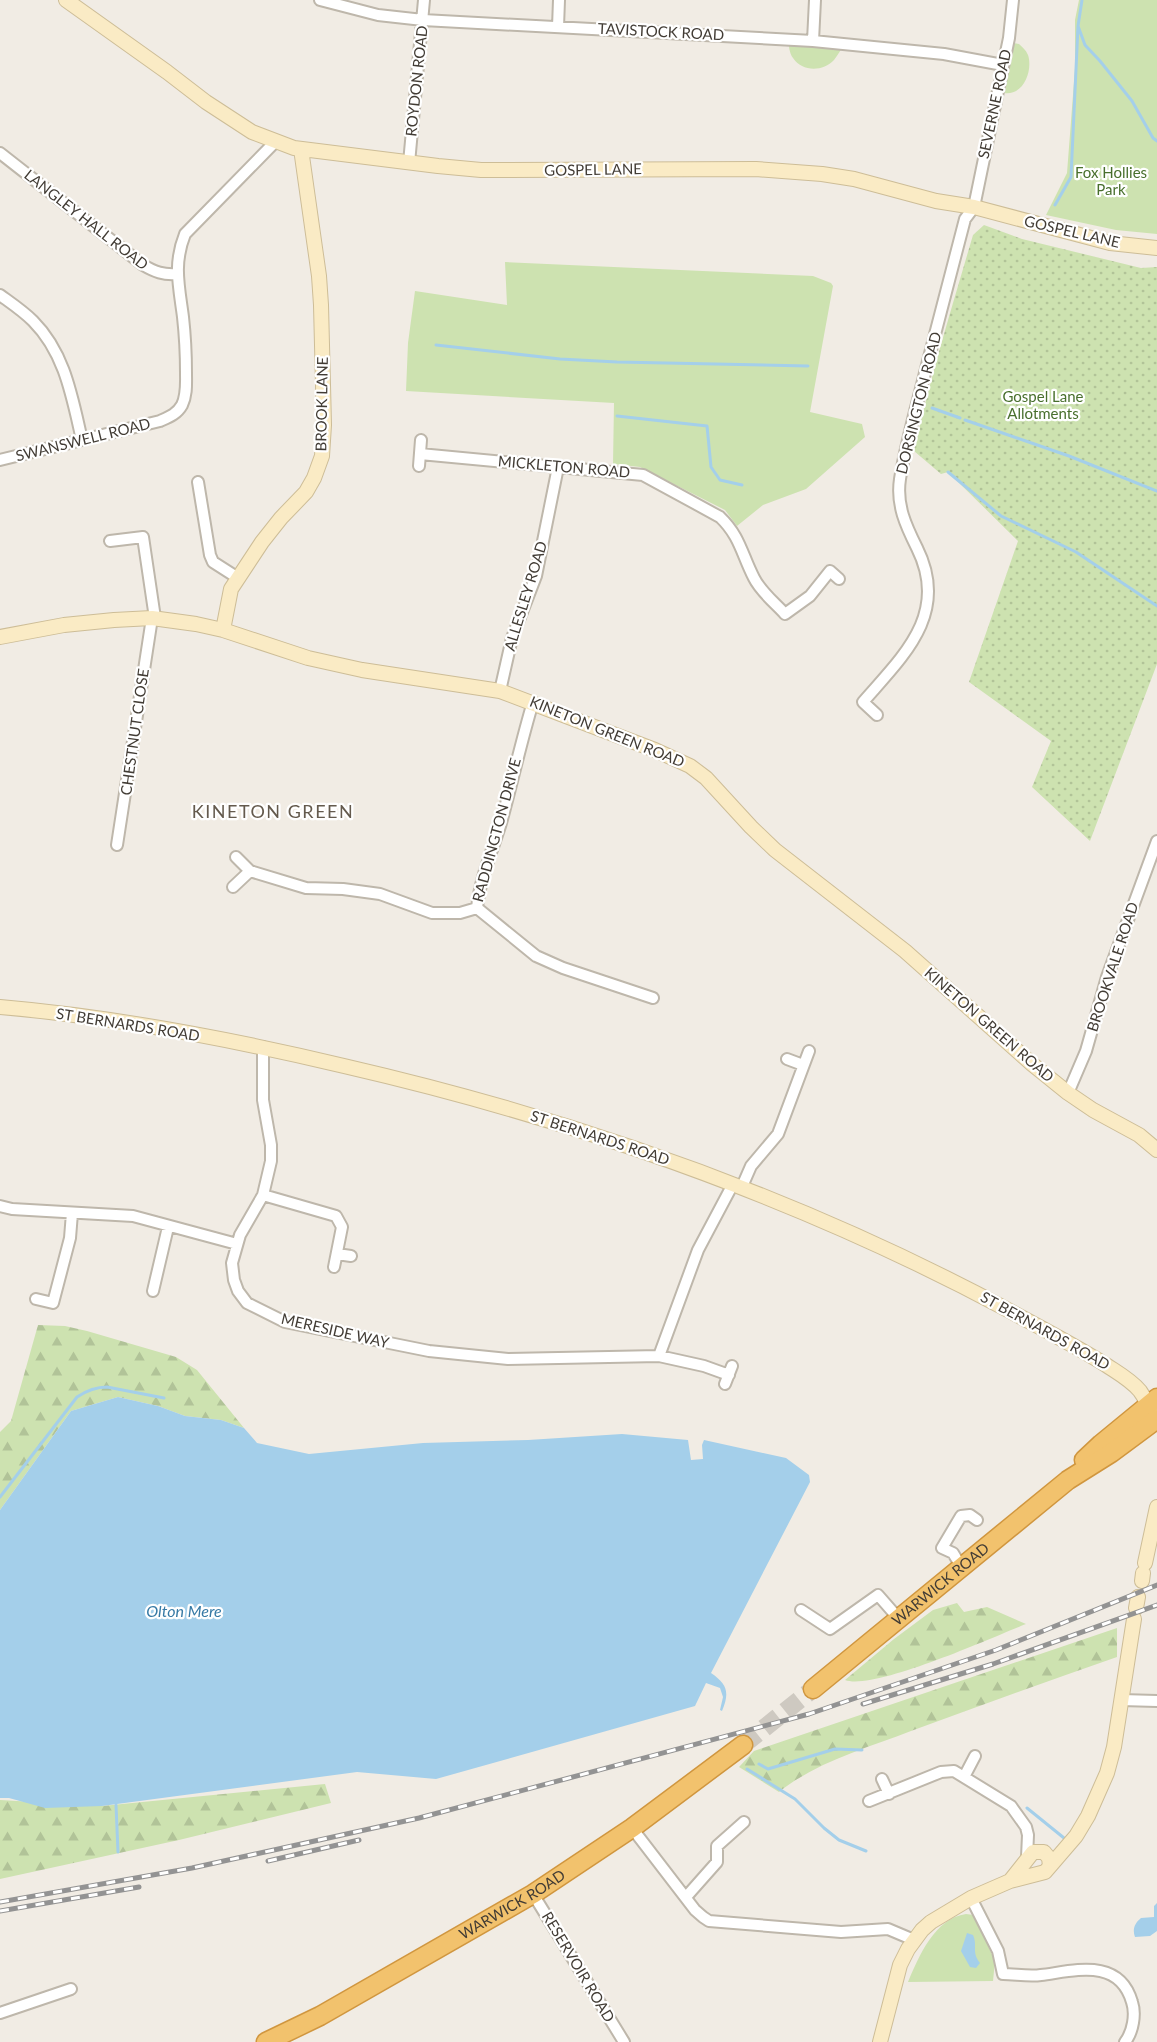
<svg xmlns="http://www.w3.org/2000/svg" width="1157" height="2042" viewBox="0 0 1157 2042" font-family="Lato,sans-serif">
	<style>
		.green { fill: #cde2b0 }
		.forest { fill: url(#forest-firs) }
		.garden { fill: url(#garden-dots) }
		.water { fill: #a4cfea }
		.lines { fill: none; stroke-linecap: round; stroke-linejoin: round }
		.stream { stroke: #a4cfea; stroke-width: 3 }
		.highway-tunnel { stroke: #cec9c1; stroke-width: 18; stroke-dasharray: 18 9; stroke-linecap: butt }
		.street-casing { stroke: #beb7ab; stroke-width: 14 }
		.secondary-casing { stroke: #cdbd97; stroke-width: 16 }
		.highway-casing { stroke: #d0963f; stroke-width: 21 }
		.street { stroke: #fff; stroke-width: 10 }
		.secondary { stroke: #faebc5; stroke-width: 14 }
		.highway { stroke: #f2c26d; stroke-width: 18 }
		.rail-casing { stroke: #939393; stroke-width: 5 }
		.rail { stroke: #fff; stroke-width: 3; stroke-dasharray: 9; stroke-linecap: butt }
		.labels { text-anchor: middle; stroke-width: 4.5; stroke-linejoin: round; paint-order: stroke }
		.street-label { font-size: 15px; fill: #423c35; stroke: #fff }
		.park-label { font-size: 15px; fill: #486f2d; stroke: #fff }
		.water-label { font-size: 16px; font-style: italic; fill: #377aa5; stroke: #fff }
		.quarter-label { font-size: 18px; letter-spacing: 1.5px; fill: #645a4d; stroke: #fff }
	</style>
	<defs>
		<pattern id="forest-firs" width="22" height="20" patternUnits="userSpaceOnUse" patternTransform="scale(1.5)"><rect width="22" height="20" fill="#cde2b0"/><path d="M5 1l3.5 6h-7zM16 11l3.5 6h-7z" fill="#b1c398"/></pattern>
		<pattern id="garden-dots" width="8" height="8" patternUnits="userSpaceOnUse" patternTransform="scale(1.5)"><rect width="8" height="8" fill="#cde2b0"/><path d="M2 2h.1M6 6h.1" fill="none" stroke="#b1c398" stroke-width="1.8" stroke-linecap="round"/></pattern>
	</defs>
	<rect width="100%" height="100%" fill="#f1ece4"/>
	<path class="green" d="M1079,0h78v234l-41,-4 -70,-15 21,-42 8,-104v-49z
		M788,39l57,5c-4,5 -7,11 -11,16 -11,12 -32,12 -41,-2 -4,-5 -4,-13 -5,-19z
		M1013,43l6,1c3,3 7,6 9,11 5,15 -4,41 -24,38z
		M505,262l308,14 18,7 2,3 -23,126 52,12 3,13 -59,52 -43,16 -26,21 -12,-16 -85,-43 -27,-3 1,-61 -208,-12 2,-48 7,-52 92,14z
		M966,1914l8,1 21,46 -2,20 -85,1c11,-26 27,-64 58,-68z"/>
	<path class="forest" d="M38,1325l27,1 22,5 89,26 21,13 47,58 -23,-8 -36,-4 -27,-10 -40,-9 -47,14 -71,99v-78l11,-11z
		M957,1603l7,9 23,-5 39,17c-33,13 -152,67 -181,56l49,-41 39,-29z
		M1117,1628v29c-69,24 -138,49 -206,74 -44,17 -95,31 -132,61l-40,-25 15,-16z
		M325,1784l6,19 -152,37 -179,39v-79l102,6z"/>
	<path class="garden" d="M984,225l38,14 119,29 16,-1v397l-67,177 -58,-54 19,-46 -82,-59 49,-141 -70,-69 -7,2 -27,-23c16,-73 38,-144 59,-216z"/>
	<path class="water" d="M118,1397l40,9 27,10 36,4 23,8 13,15 52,11 114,-11 105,-3 94,-6 66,6 3,20 12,-1 -1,-14 2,-5 82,18 23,17 1,7 -99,191c16,11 19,19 11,38l-2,-1 3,-13 -3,-9 -14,-5 -11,23 -259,73 -79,-7 -255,34 -57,2 -36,-10h-9v-288l71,-99z
		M1157,1903v28l-7,5 -15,1c-3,-8 0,-14 6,-19l13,-1v-11z
		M967,1933l6,2c5,11 -2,17 7,28l-4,5 -6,-1 -9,-16z"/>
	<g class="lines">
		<path class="stream" d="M1082,0l-4,26 7,19 15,16 32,40 21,37 4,3
			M1055,205l16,-28 7,-151
			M436,345l124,14 57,3 191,4
			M932,408l28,10
			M617,416l90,10 4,41 9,13 22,5
			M965,420l104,36 88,35
			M948,472l53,44 75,36 81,54
			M0,1497l77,-100c9,-6 19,-10 30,-10l57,11
			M759,1764l9,5 67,-20 27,1
			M747,1769l48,30 29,29 15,12 27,11
			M116,1805l2,47
			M1027,1808l37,30"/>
		<path class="highway-tunnel" d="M743,1745l70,-56"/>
		<g class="street-casing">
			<path id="street" d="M320,0l58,15 45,5 390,21 131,13 59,11
				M558,27l1,-27
				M813,41l2,-41
				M0,153l143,112c12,7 20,10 34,9
				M409,163l15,-163
				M0,295c11,8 23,16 33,26 32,32 39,76 49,119
				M420,454l223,21 77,42c20,19 22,38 34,61 7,14 20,24 31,36l25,-18 20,-25 9,8
				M0,460l160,-39c9,-4 17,-7 22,-16 5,-10 4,-22 4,-32 0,-19 -1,-38 -3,-56 -4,-31 -10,-53 2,-83l91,-93
				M419,466l2,-26
				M198,482l12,73 3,7 25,16
				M110,541l33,-4 12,81
				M500,691l12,-53 24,-62 22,-109
				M877,715l-14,-13c40,-46 87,-88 54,-154 -11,-22 -21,-43 -17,-69 6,-37 17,-74 26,-110 13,-50 26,-100 39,-150l9,-12 35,-169 4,-38
				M117,845l35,-227
				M250,871l56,17 37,1 37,5 52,19h28l17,-5c3,-30 15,-56 24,-85 11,-40 20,-81 32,-121
				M233,887l17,-16 -14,-14
				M477,908l59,48 27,12 90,30
				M263,1047v53l8,45v16l-8,34 -23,40 -8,28 2,17 4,11 9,12 38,19 144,29 79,8 151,-3 39,-106 35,-66
				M787,1059l16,6
				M1068,1093l18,-42 21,-74 50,-136
				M743,1188l1,-6 7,-16 27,-32 31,-83
				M263,1195l73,21 6,11 -8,40
				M0,1206l12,3 121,7 104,28
				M337,1254l14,2
				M153,1291l15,-64
				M36,1299l17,4 17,-65 2,-25
				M659,1356l45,10 25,9
				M725,1384l7,-18
				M962,1568l-9,-15 -11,-5 19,-32 9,-1 7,5
				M801,1610l29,19 48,-34 21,24
				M1121,1700l36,1
				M964,1777l11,-21
				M882,1779l7,15
				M869,1801l72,-29 13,-1 57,35 15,21 2,8 -1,22
				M632,1828l63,82 8,7 6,4 132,11 47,-3 26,11
				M533,1894l91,148
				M686,1897l31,-35v-16l27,-24
				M971,1898l27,53 5,23c12,0 26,3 38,1 33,-4 78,-18 91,27 4,12 1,30 -7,40
				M0,2013l71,-24"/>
		</g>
		<g class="secondary-casing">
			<path id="secondary" d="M66,0l101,72 39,30 46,30 42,16 144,18 43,4 275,-1 66,5 32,5 82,22 38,6 136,36 47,5
				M223,630l8,-41 31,-47 19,-24 25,-26 8,-14 8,-22 2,-31 -3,-120 -2,-29 -18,-127
				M0,637l64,-12 50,-5 38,-2 44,6 27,6 85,28 54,12 138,21 155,59 35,16 16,12 45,49 24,23 130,101 127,113 36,29 25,17 46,25 18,15
				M0,1007c116,10 231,32 344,59 230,53 455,132 664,244 33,18 66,35 98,55 12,8 25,15 34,26 5,7 9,15 12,22
				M1145,1563l12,-56
				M1142,1581l1,-8
				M1136,1608l2,-11
				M1010,1881l23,-29h11l5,6 1,8
				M880,2042l20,-77 8,-16 14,-19 9,-8 40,-24 39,-17 35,-9 31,-36 12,-20 19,-43 7,-26 20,-128"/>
		</g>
		<g class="highway-casing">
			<g id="highway">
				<path d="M1084,1460l17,-16 56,-46"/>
				<path id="s1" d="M813,1689l255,-209 43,-27 46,-34"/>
				<path id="s2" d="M266,2042l54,-26 213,-122 99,-66 111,-83"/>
			</g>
		</g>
		<use href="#street" class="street"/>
		<use href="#secondary" class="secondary"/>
		<use href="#highway" class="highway"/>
		<g class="rail-casing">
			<path id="rail" d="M863,1704l130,-40 164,-59
				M268,1861l91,-21
				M0,1902l192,-34 227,-50 390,-104 187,-64 161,-65
				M0,1911l139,-24"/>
		</g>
		<use href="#rail" class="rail"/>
	</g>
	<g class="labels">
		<g class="street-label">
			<text transform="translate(661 32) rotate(3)" y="5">TAVISTOCK ROAD</text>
			<text transform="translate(417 81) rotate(-84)" y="5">ROYDON ROAD</text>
			<text transform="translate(995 104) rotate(-78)" y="5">SEVERNE ROAD</text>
			<text transform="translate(593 170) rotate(-1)" y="5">GOSPEL LANE</text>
			<text transform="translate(86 220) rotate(38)" y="5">LANGLEY HALL ROAD</text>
			<text transform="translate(1072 232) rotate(13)" y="5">GOSPEL LANE</text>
			<text transform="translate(919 403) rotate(-76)" y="5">DORSINGTON ROAD</text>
			<text transform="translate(322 404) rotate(-89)" y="5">BROOK LANE</text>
			<text transform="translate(83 440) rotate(-14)" y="5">SWANSWELL ROAD</text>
			<text transform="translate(564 467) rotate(5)" y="5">MICKLETON ROAD</text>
			<text transform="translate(526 596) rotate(-73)" y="5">ALLESLEY ROAD</text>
			<text transform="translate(135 732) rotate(-82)" y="5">CHESTNUT CLOSE</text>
			<text transform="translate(607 732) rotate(22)" y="5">KINETON GREEN ROAD</text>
			<text transform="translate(497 830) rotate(-75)" y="5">RADDINGTON DRIVE</text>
			<text transform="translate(1113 967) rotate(-72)" y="5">BROOKVALE ROAD</text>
			<text transform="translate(128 1025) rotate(9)" y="5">ST BERNARDS ROAD</text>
			<text transform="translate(989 1025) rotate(41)" y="5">KINETON GREEN ROAD</text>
			<text transform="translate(600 1138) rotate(18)" y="5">ST BERNARDS ROAD</text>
			<text transform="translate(335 1331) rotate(13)" y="5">MERESIDE WAY</text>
			<text transform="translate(1045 1331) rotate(29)" y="5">ST BERNARDS ROAD</text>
			<text dy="5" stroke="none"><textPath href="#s1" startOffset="165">WARWICK ROAD</textPath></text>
			<text dy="5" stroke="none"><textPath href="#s2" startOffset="282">WARWICK ROAD</textPath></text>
			<text transform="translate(578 1967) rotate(59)" y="5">RESERVOIR ROAD</text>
		</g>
		<g class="park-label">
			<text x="1111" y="178">Fox Hollies<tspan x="1111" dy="17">Park</tspan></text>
			<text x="1043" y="402">Gospel Lane<tspan x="1043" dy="17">Allotments</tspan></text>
		</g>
		<g class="water-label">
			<text x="184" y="1617">Olton Mere</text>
		</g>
		<g class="quarter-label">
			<text x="273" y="818">KINETON GREEN</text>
		</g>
	</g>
</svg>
